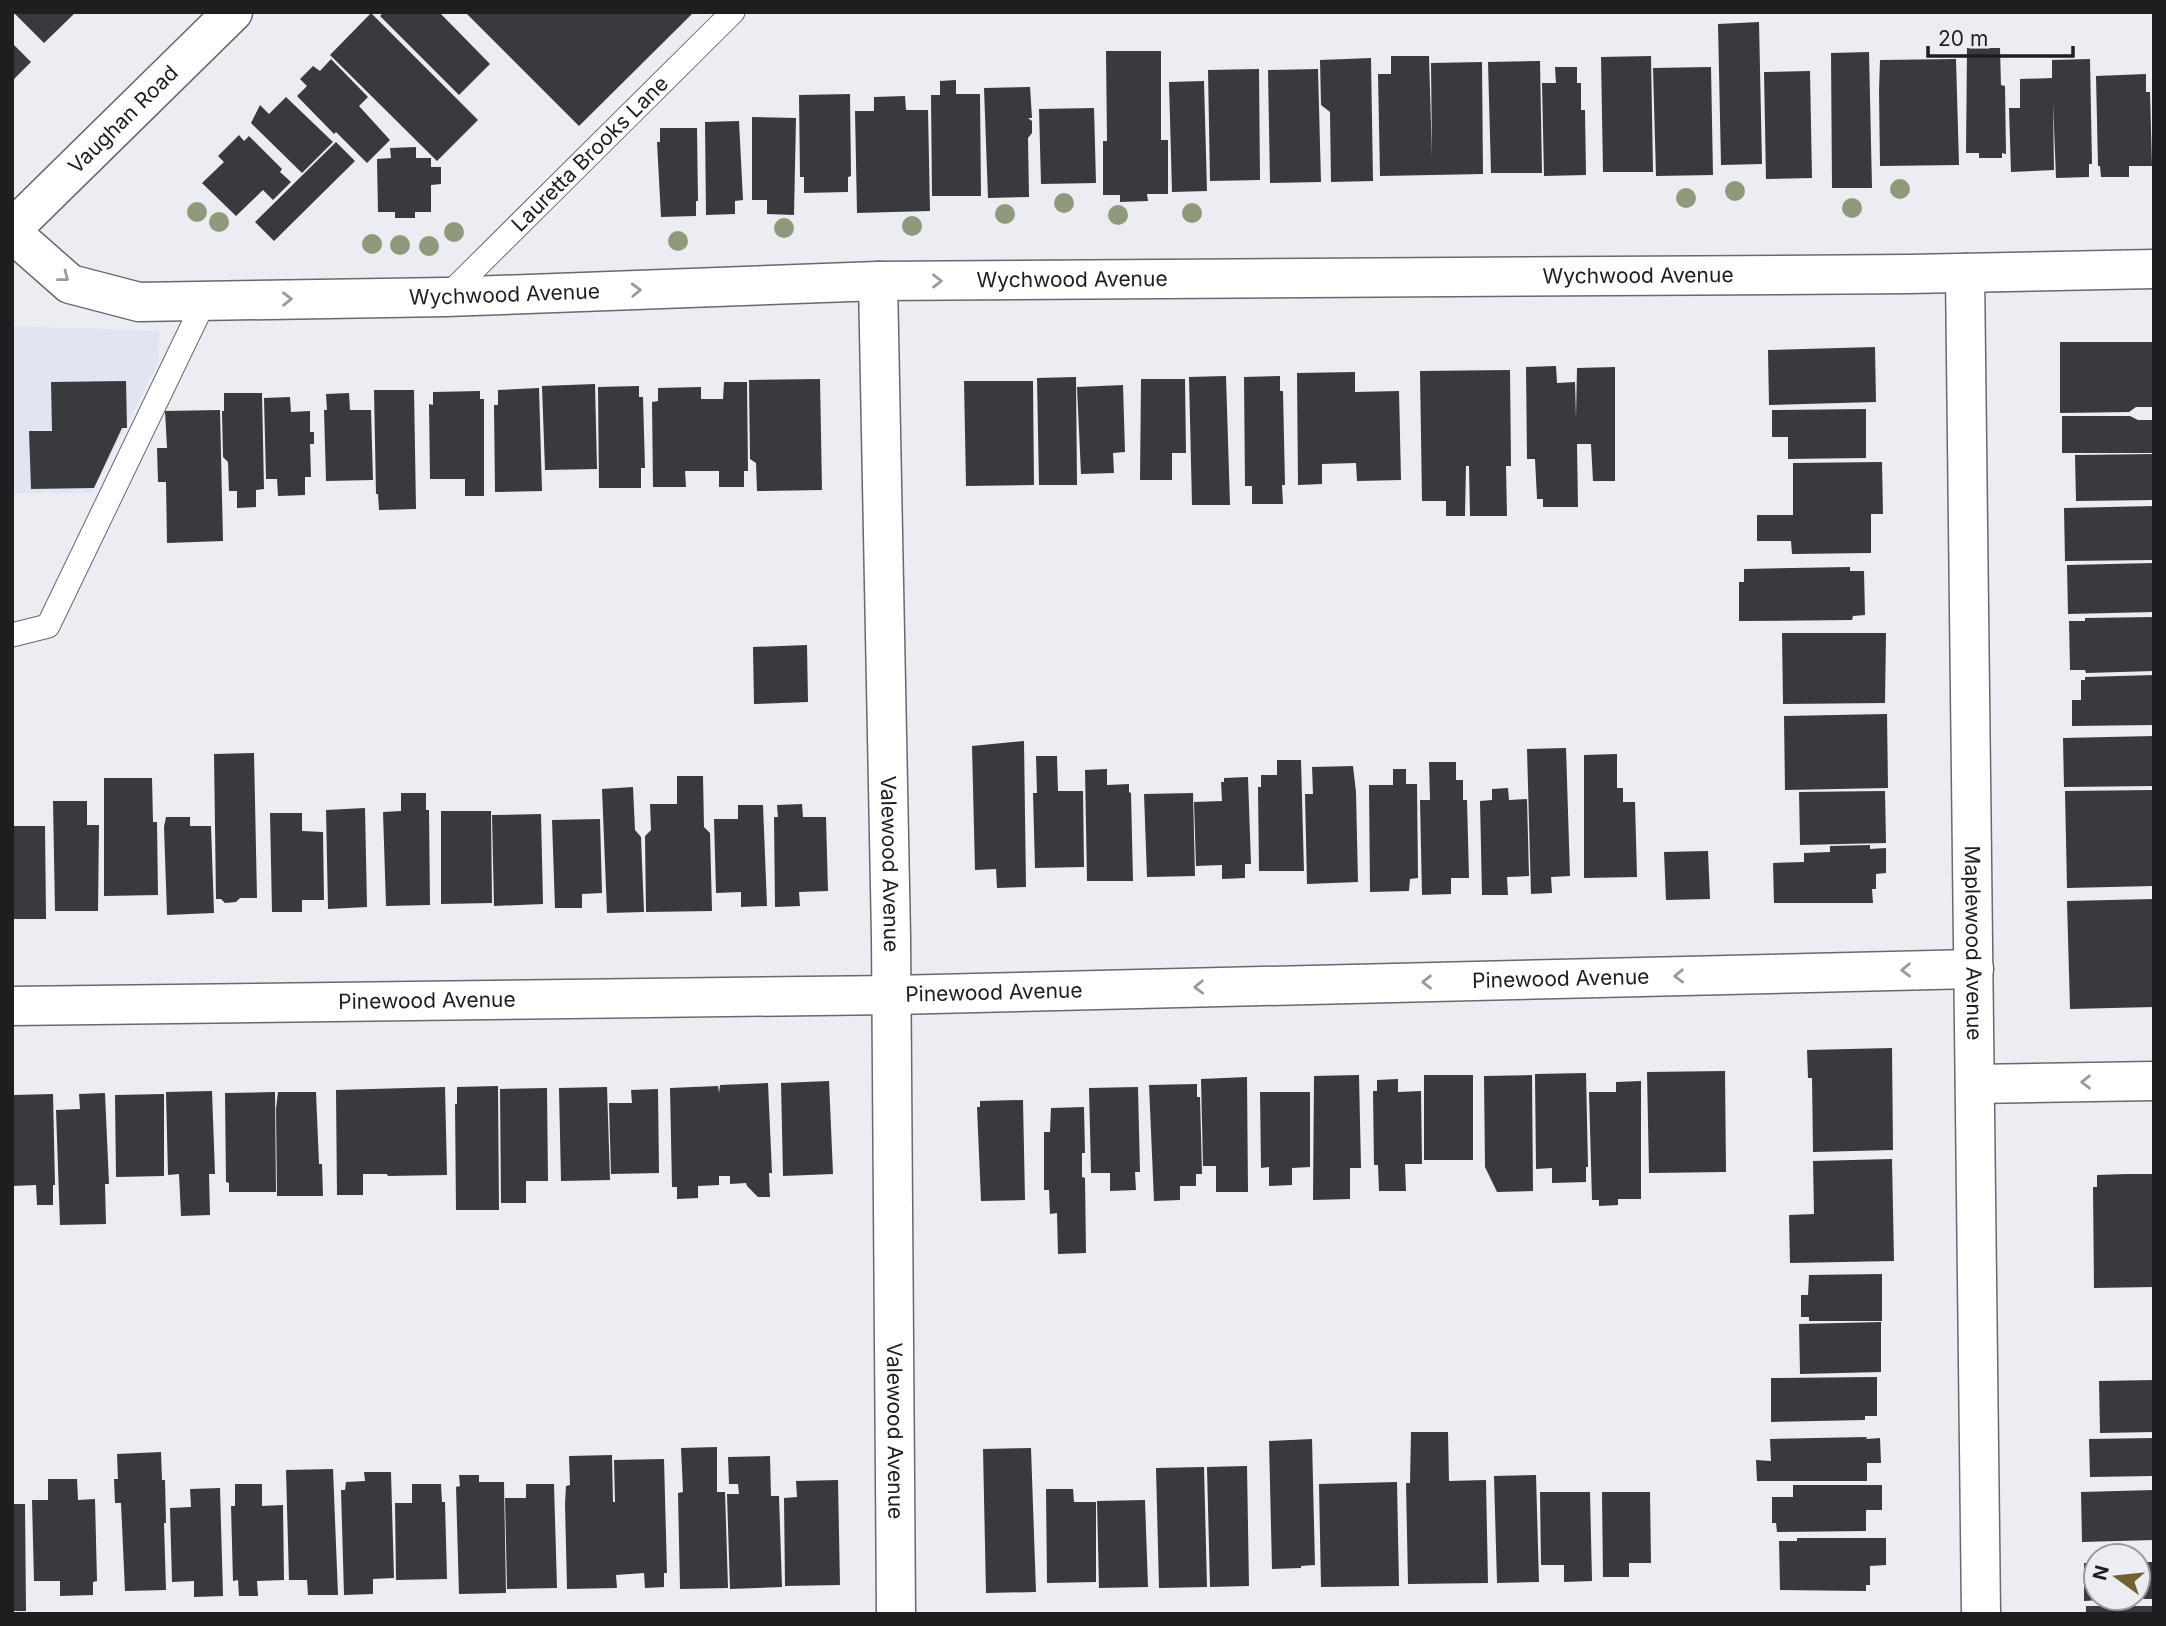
<svg xmlns="http://www.w3.org/2000/svg" width="2166" height="1626" viewBox="0 0 2166 1626" font-family="Inter,sans-serif">
	<style>
		.built { fill: #e1e4f1 }
		.building { fill: #393a3e }
		.lines { fill: none; stroke-linecap: round; stroke-linejoin: round }
		.service-casing { stroke: #68696d; stroke-width: 25 }
		.minor-casing { stroke: #68696d; stroke-width: 41 }
		.tertiary-casing { stroke: #68696d; stroke-width: 41 }
		.service { stroke: #fff; stroke-width: 23 }
		.minor { stroke: #fff; stroke-width: 38 }
		.tertiary { stroke: #fff; stroke-width: 38 }
		.tree { fill: #91997c }
		.oneway { stroke: #999a9b }
		.labels { text-anchor: middle; stroke-width: 7; stroke-linejoin: round; paint-order: stroke }
		.street-label { font-size: 21px; fill: #1d1e20; stroke: #ebedf2 }
	</style>
	<rect width="100%" height="100%" fill="#ebedf2"/>
	<path class="built" d="M12,326l147,5 -1,32 -66,130h-80z"/>
	<path class="building" d="M13,12h63l-32,31z
		M384,12h55l51,52 -31,31 -79,-79z
		M465,12h229l-115,114z
		M371,13l107,107 -41,41 -107,-106z
		M1759,22l3,142 -41,1 -3,-141z
		M12,43l19,19 -19,19z
		M1967,48h33l1,37 4,1 1,68 -4,-1v5h-23v-5h-13z
		M1106,51h55v89h7v54h-21l1,7 -28,1v-7h-17v-54h4z
		M1869,52l3,136h-40l-1,-135z
		M1391,56h38l3,102 -1,-95 51,-1 1,112 -103,2 -2,-102h13z
		M1651,56l2,116h-50l-2,-115z
		M1371,58l2,123 -42,1 -1,-70 -9,-7 -1,-45z
		M331,59l37,38 -9,9 31,34 -23,23 -31,-31 -2,2 -37,-38 10,-10 -7,-7 13,-13 7,5z
		M1956,59l3,106 -79,1 -1,-76 1,-30z
		M2090,59l2,105h-3v13l-33,1 -3,-76 1,68 -43,2 -2,-64h11v-29l32,-1v-18z
		M1540,61l2,112h-51l-3,-111z
		M1555,67h22v16h4v27h4l1,65 -42,1 -2,-93h14z
		M1711,67l2,108 -57,1 -3,-108z
		M1259,69l1,111 -50,1 -2,-111z
		M1318,69l3,113 -51,1 -2,-113z
		M1810,71l2,107 -46,1 -2,-107z
		M2146,74v18h4l2,74h-23v11h-28l-1,-11h-2l-2,-90z
		M956,80v14h24l1,102h-49l-1,-101h9v-14z
		M1204,81l3,110 -35,1 -3,-110z
		M1030,87l2,31h-4l4,3v12l-4,5 1,59 -41,1 -4,-110z
		M850,94l1,82 -3,1v15l-44,1v-16h-4l-1,-82z
		M905,96l1,14h22l2,101 -73,2 -2,-102h19v-14z
		M286,97l47,45 -31,31 -51,-50 9,-18 9,9z
		M1094,108l2,75 -55,1 -2,-75z
		M752,117l44,1 -2,97 -27,-1v-14h-15z
		M739,121l4,79 -8,1v13l-29,1 -1,-93z
		M660,128h37l1,73h-2v15l-35,1 -4,-75h3z
		M239,135l5,6 5,-5 33,33 -2,3 11,10 -18,18 -10,-10 -27,26 -34,-33 22,-21 -6,-6z
		M336,142l19,19 -81,80 -19,-19z
		M416,147v11h15v9h10v17l-10,1v27h-16v6h-20v-6h-17l-1,-53 14,-1 -1,-10z
		M2060,342h94v65h-18l-7,5 -69,1z
		M1875,347l1,55 -107,3 -1,-55z
		M1556,366l1,17 18,-1 1,36 1,-50 38,-1v114h-22l-2,-37h-14l1,63h-35v-8h-6l-2,-40h-8l-1,-92z
		M1510,370l1,96h-5l1,50h-37l-1,-50h-3l-1,50h-19v-15h-24l-2,-130z
		M1355,372v20l44,-1 2,89 -44,1 -1,-18 -34,1v20l-24,1 -1,-112z
		M1226,376l4,129h-38l-3,-128z
		M1280,376v15h3l2,94h-3l1,19h-31v-18h-7l-1,-109z
		M1076,377l1,108h-38l-2,-107z
		M820,379l2,111 -65,1 -1,-28 -6,-4 -1,-79z
		M1141,379h44l1,74h-14v27h-32z
		M126,381l1,47h-5l-28,60 -63,1 -2,-58h23l-1,-49z
		M964,381h69l1,104 -68,1z
		M724,382h23l1,89h-4v16h-25v-16h-34l1,16h-33l-1,-85 6,-1v-13l43,-1v12h22z
		M595,384l2,85 -52,1 -3,-84z
		M1123,385l2,67 -12,1 1,20 -33,1 -4,-87z
		M639,386v11h4l2,71h-4v20h-42l-1,-101z
		M539,388l3,103 -47,1 -1,-87h4v-15z
		M374,390h40l2,119 -37,1 -1,-16h-2z
		M480,391v8h4v97h-19v-17h-35l-1,-75 4,1v-13z
		M224,393h38l2,96 -8,1v17l-19,1v-17h-8l-1,-29 -5,-5 -1,-46h2z
		M349,393l1,17h21l2,70 -47,1 -2,-71h3l-1,-16z
		M290,397l1,15 19,-1v21h4v12h-4l1,33h-6v18l-27,1 -1,-17h-11l-2,-81z
		M1866,409v49l-78,1v-22h-16v-27z
		M220,410l3,131 -56,2 -1,-61h-8l-1,-34h10l-2,-37z
		M2062,416h68l8,4h16v33h-92z
		M2154,454v46l-78,1 -1,-46z
		M1882,462l1,52h-12v39l-79,1 -1,-13h-34v-26h36v-52z
		M2154,506v54l-89,1 -1,-53z
		M2154,563v49l-86,2 -1,-49z
		M1850,567v4h14l1,44 -12,1 -1,4 -113,1v-39h5v-13z
		M2154,617v54l-68,2 -1,-3h-15l-1,-49h16v-3z
		M1782,633h104l-1,70 -102,1z
		M807,645l1,57 -54,2 -1,-57z
		M2154,675v50l-82,1v-26h9v-20h4v-3z
		M1887,714l1,74 -103,2 -1,-74z
		M2154,736v50l-90,1 -1,-49z
		M1024,741l2,146 -29,1 -1,-19 -21,1 -3,-124z
		M1566,748l4,128 -19,1 1,16 -21,1 -4,-145z
		M254,753l3,145h-17l-4,4 -11,1 -4,-4h-5l-2,-145z
		M1617,754v34h6v14h12l2,75 -53,1v-123z
		M1036,756h21l1,35h25l1,76 -49,1 -2,-75h4z
		M1277,760h24l3,111h-45l-1,-84h3v-12h16z
		M1429,762h27v18h7v20h4l2,78h-18v16l-29,1 -2,-95h10z
		M1353,766l3,26 2,90 -51,2 -2,-90h8l-1,-27z
		M1107,769v16l22,-1v8l2,1 2,88h-46l-2,-111z
		M1393,769h13v15h11l1,94 -8,1 -1,12 -39,1 -1,-107h24z
		M677,776h26l1,51 6,6 2,78 -66,1 -1,-76 6,-6 -1,-26h27z
		M1248,777l3,87h-6v14l-23,1v-14l-26,1 -2,-64 28,-1 -1,-19h3v-4z
		M104,778h48l1,44h4l1,73 -54,1z
		M633,787l2,43 6,7 3,75 -37,1 -5,-124z
		M1508,788l1,12 18,-1 2,77 -22,1 1,18h-26l-2,-94 12,-1v-11z
		M2154,790v96l-87,2 -2,-97z
		M1885,791l1,52 -86,2 -1,-53z
		M401,793h25v17h3l1,95 -44,1 -3,-94 18,-1z
		M1193,793l2,83 -48,1 -3,-83z
		M53,801h34v24h12l-1,86h-43z
		M802,804l1,13h23l2,74 -29,1 1,14 -25,1 -1,-90h4l-1,-12z
		M738,805h25l4,101 -26,1v-15l-25,1 -2,-74h24z
		M365,808l2,99 -39,2 -2,-99z
		M441,811h50l1,92 -51,1z
		M270,813h32v18l21,1 1,68h-22v12h-30z
		M541,814l2,90 -49,2 -2,-91z
		M166,817h24v9h21l3,87 -47,2 -3,-88z
		M600,819l2,74 -20,1v14h-27l-3,-88z
		M12,826h33l1,93h-34z
		M1870,845v4l16,-1v25l-10,1v15h-4l1,14h-99l-1,-40 31,-1v-9l26,-1v-6z
		M1708,851l2,48 -44,1 -2,-48z
		M2153,899l1,108 -84,2 -3,-108z
		M1892,1048l1,102 -80,2 -1,-74h-4l-1,-28z
		M1725,1071l1,101 -77,1 -2,-101z
		M1586,1073l2,94h-2v15l-34,1v-15l-16,1 -1,-95z
		M1359,1075l2,93h-11v31l-37,1 1,-124z
		M1424,1075h49v85h-49z
		M1532,1075l1,116 -36,1 -12,-25 -1,-91z
		M1247,1077l1,115h-32v-26h-13l-2,-87z
		M1398,1079v13l23,-1 1,73h-17l1,27h-27l-1,-26h-4l-1,-74h4v-11z
		M829,1081l4,93 -50,2 -2,-93z
		M1641,1081v118h-23v6l-19,1v-6h-7l-3,-108h27v-10z
		M768,1083l4,90h-3l1,24h-12l-11,-11 -1,-3 -16,1v-8h-11v9l-21,1v12l-21,1v-12h-5l-2,-99 48,-2 1,7 1,-8z
		M1197,1084v13h3l2,77h-6v12h-16v14l-26,1 -5,-116z
		M498,1086l1,124h-43l-1,-106h2v-17z
		M445,1087l2,88 -59,1 -1,-2h-24v21h-26l-1,-105z
		M607,1087l3,93 -49,1 -2,-93z
		M1138,1087l2,85h-5l1,18 -26,1v-18h-19l-2,-85z
		M547,1088l1,93h-22v22h-25l-1,-114z
		M658,1089l1,84 -48,1 -2,-71h23l-1,-13z
		M212,1091l3,83h-6l1,41 -29,1 -2,-42 -11,1 -2,-83z
		M275,1092l1,100h-47v-9l-3,-1 -1,-89z
		M278,1092h38l3,72h3l1,32h-46l-1,-87z
		M1260,1092h50v75l-18,1v17l-23,1v-19l-8,1z
		M105,1093l4,91h-4l1,40 -46,1 -4,-115 24,-1 -1,-15z
		M53,1094l2,91h-2v20h-16l-1,-20 -24,1v-91z
		M164,1094v82l-48,1 -1,-82z
		M1023,1100l2,100 -44,1 -4,-94h3v-6z
		M1084,1107l1,46h-3v24l3,1 1,75 -28,1 -1,-41 -7,1 -1,-24h-5v-58h6l1,-24z
		M1892,1159l2,102 -104,2 -1,-48 25,-1 -1,-53z
		M2127,1174h27v113l-60,1 -1,-101h4v-12z
		M1882,1274v47h-73v-4h-8v-22h7l1,-20z
		M1881,1322v50l-81,2 -1,-50z
		M1877,1377v39h-12v4l-94,2v-44z
		M2154,1380v52l-54,1 -1,-52z
		M1411,1432h37l1,49 37,-1 2,103 -80,1 -2,-101h4z
		M1867,1437l-1,2 14,-1 1,25h-14v18h-110l-1,-21 15,1 -1,-22z
		M2154,1438v38l-64,1 -1,-38z
		M1312,1439l3,126 -14,1v2l-29,1 -3,-128z
		M717,1447v45h8l3,96 -48,1 -2,-96 5,-1 -2,-44z
		M1031,1448l5,144 -50,1 -3,-144z
		M161,1452l1,28h3l1,43h-2l2,67 -41,1 -4,-88h-6l-1,-24h4l-1,-25z
		M612,1455l1,47h2l-1,-42 50,-1 3,114h-3v14l-19,1 -1,-15 -28,2 1,13 -50,1 -2,-85 1,-18 4,-1 -1,-29z
		M770,1456l1,40h8l3,91 -52,2 -3,-95h12l-1,-10h-9l-1,-27z
		M1247,1466l2,120 -39,1 -3,-120z
		M1204,1467l3,120 -48,1 -3,-120z
		M333,1469l5,126h-30l-1,-15h-18l-3,-110z
		M364,1472h27l3,106 -21,1v15l-29,1 -3,-105h4l1,-8 19,-1z
		M459,1475h20v7h25l2,111 -47,1 -3,-107 4,-1z
		M1536,1475l3,107 -42,1 -3,-107z
		M48,1479h29l1,21 17,-1 2,82 -4,1v13l-33,1v-15h-26l-2,-81h16z
		M838,1480l2,105 -55,1 -1,-88 13,-1 -1,-16z
		M1397,1482l2,104 -78,1 -2,-103z
		M235,1484h27v22l21,-1 1,75 -27,1 1,15h-19l-1,-16 -5,1 -2,-75h4z
		M412,1484h29l1,18h3l2,77 -51,1 -1,-77h17z
		M526,1484h28l3,104 -50,1 -2,-91h21z
		M1793,1485h89v25h-16v21l-89,1 -1,-9h-4v-26h21z
		M220,1488l3,108 -29,1v-16l-22,1 -2,-74 21,-1 -1,-18z
		M1046,1489h27l1,13h22v80l-49,1z
		M2154,1490v50l-72,2 -1,-50z
		M1540,1492h50l2,89 -28,1v-17h-23z
		M1602,1492h48l1,71h-22v14h-26z
		M1145,1500l3,87 -49,1 -2,-87z
		M12,1504h13l1,107h-14z
		M1797,1538h89v27l-16,1v19h-4v6l-86,-1 -1,-49h18z
		M2138,1562h16v37h-16z
		M2084,1563h12v35h5v2l-17,1z
		M2086,1606h68v8h-68z"/>
	<g class="lines">
		<g class="service-casing">
			<g id="service">
				<path id="s1" d="M446,297l287,-285"/>
				<path d="M12,635l36,-9 157,-326"/>
			</g>
		</g>
		<g class="minor-casing">
			<g id="minor">
				<path id="s2" d="M12,233l58,51 69,18 307,-5 432,-16 1031,-7 245,-5"/>
				<path id="s3" d="M1965,273l16,1341"/>
				<path id="s4" d="M878,281l13,656 5,677"/>
				<path id="s5" d="M12,1006l880,-11 1082,-26"/>
				<path d="M1975,1084l179,-3"/>
			</g>
		</g>
		<g class="tertiary-casing">
			<g id="tertiary">
				<path id="s6" d="M12,229l221,-217"/>
			</g>
		</g>
		<use href="#service" class="service"/>
		<use href="#minor" class="minor"/>
		<use href="#tertiary" class="tertiary"/>
	</g>
	<g class="tree">
		<circle cx="1900" cy="189" r="10"/>
		<circle cx="1735" cy="191" r="10"/>
		<circle cx="1686" cy="198" r="10"/>
		<circle cx="1064" cy="203" r="10"/>
		<circle cx="1852" cy="208" r="10"/>
		<circle cx="197" cy="212" r="10"/>
		<circle cx="1192" cy="213" r="10"/>
		<circle cx="1005" cy="214" r="10"/>
		<circle cx="1118" cy="215" r="10"/>
		<circle cx="219" cy="222" r="10"/>
		<circle cx="912" cy="226" r="10"/>
		<circle cx="784" cy="228" r="10"/>
		<circle cx="454" cy="232" r="10"/>
		<circle cx="678" cy="241" r="10"/>
		<circle cx="372" cy="244" r="10"/>
		<circle cx="400" cy="245" r="10"/>
		<circle cx="429" cy="246" r="10"/>
	</g>
	<defs><path id="oneway-chevron" d="M-2-3.5L2.5 0L-2 3.5" fill="none" stroke-width="1.6" stroke-linecap="round" stroke-linejoin="round" transform="scale(1.75)"/></defs>
	<g class="oneway">
		<use href="#oneway-chevron" transform="translate(64 277) rotate(38)"/>
		<use href="#oneway-chevron" transform="translate(937 281)"/>
		<use href="#oneway-chevron" transform="translate(636 290) rotate(-2)"/>
		<use href="#oneway-chevron" transform="translate(287 299) rotate(-1)"/>
		<use href="#oneway-chevron" transform="translate(1906 970) rotate(179)"/>
		<use href="#oneway-chevron" transform="translate(1679 976) rotate(179)"/>
		<use href="#oneway-chevron" transform="translate(1427 982) rotate(179)"/>
		<use href="#oneway-chevron" transform="translate(1199 987) rotate(179)"/>
		<use href="#oneway-chevron" transform="translate(2086 1082) rotate(179)"/>
	</g>
	<g class="labels">
		<g class="street-label">
			<text dy="7" stroke="none"><textPath href="#s6" startOffset="156">Vaughan Road</textPath></text>
			<text dy="7" stroke="none"><textPath href="#s1" startOffset="203">Lauretta Brooks Lane</textPath></text>
			<text dy="7" stroke="none"><textPath href="#s2" startOffset="1648">Wychwood Avenue</textPath></text>
			<text dy="7" stroke="none"><textPath href="#s2" startOffset="1082">Wychwood Avenue</textPath></text>
			<text dy="7" stroke="none"><textPath href="#s2" startOffset="514">Wychwood Avenue</textPath></text>
			<text dy="7" stroke="none"><textPath href="#s4" startOffset="583">Valewood Avenue</textPath></text>
			<text dy="7" stroke="none"><textPath href="#s3" startOffset="670">Maplewood Avenue</textPath></text>
			<text dy="7" stroke="none"><textPath href="#s5" startOffset="1549">Pinewood Avenue</textPath></text>
			<text dy="7" stroke="none"><textPath href="#s5" startOffset="982">Pinewood Avenue</textPath></text>
			<text dy="7" stroke="none"><textPath href="#s5" startOffset="415">Pinewood Avenue</textPath></text>
			<text dy="7" stroke="none"><textPath href="#s4" startOffset="1150">Valewood Avenue</textPath></text>
		</g>
	</g>
	<rect width="2166" height="1626" fill="none" stroke="#1d1e20" stroke-width="28"/>
	<g transform="translate(2117 1577) rotate(285)"><circle r="33" fill="#ebedf2" stroke="#999a9e" stroke-width="2"/>
	<path d="M0-5L12 26L0 18L-12 26Z" fill="#70622f"/>
	<text y="-10" font-size="19" font-weight="bold" text-anchor="middle" fill="#1d1e20">N</text>
	</g>
	<path d="M1928 46v10h145v-10" fill="none" stroke="#1d1e20" stroke-width="3.5"/>
	<text x="1938" y="46" font-size="21" fill="#1d1e20" stroke="#ebedf2" stroke-width="5" paint-order="stroke">20 m</text>
</svg>
